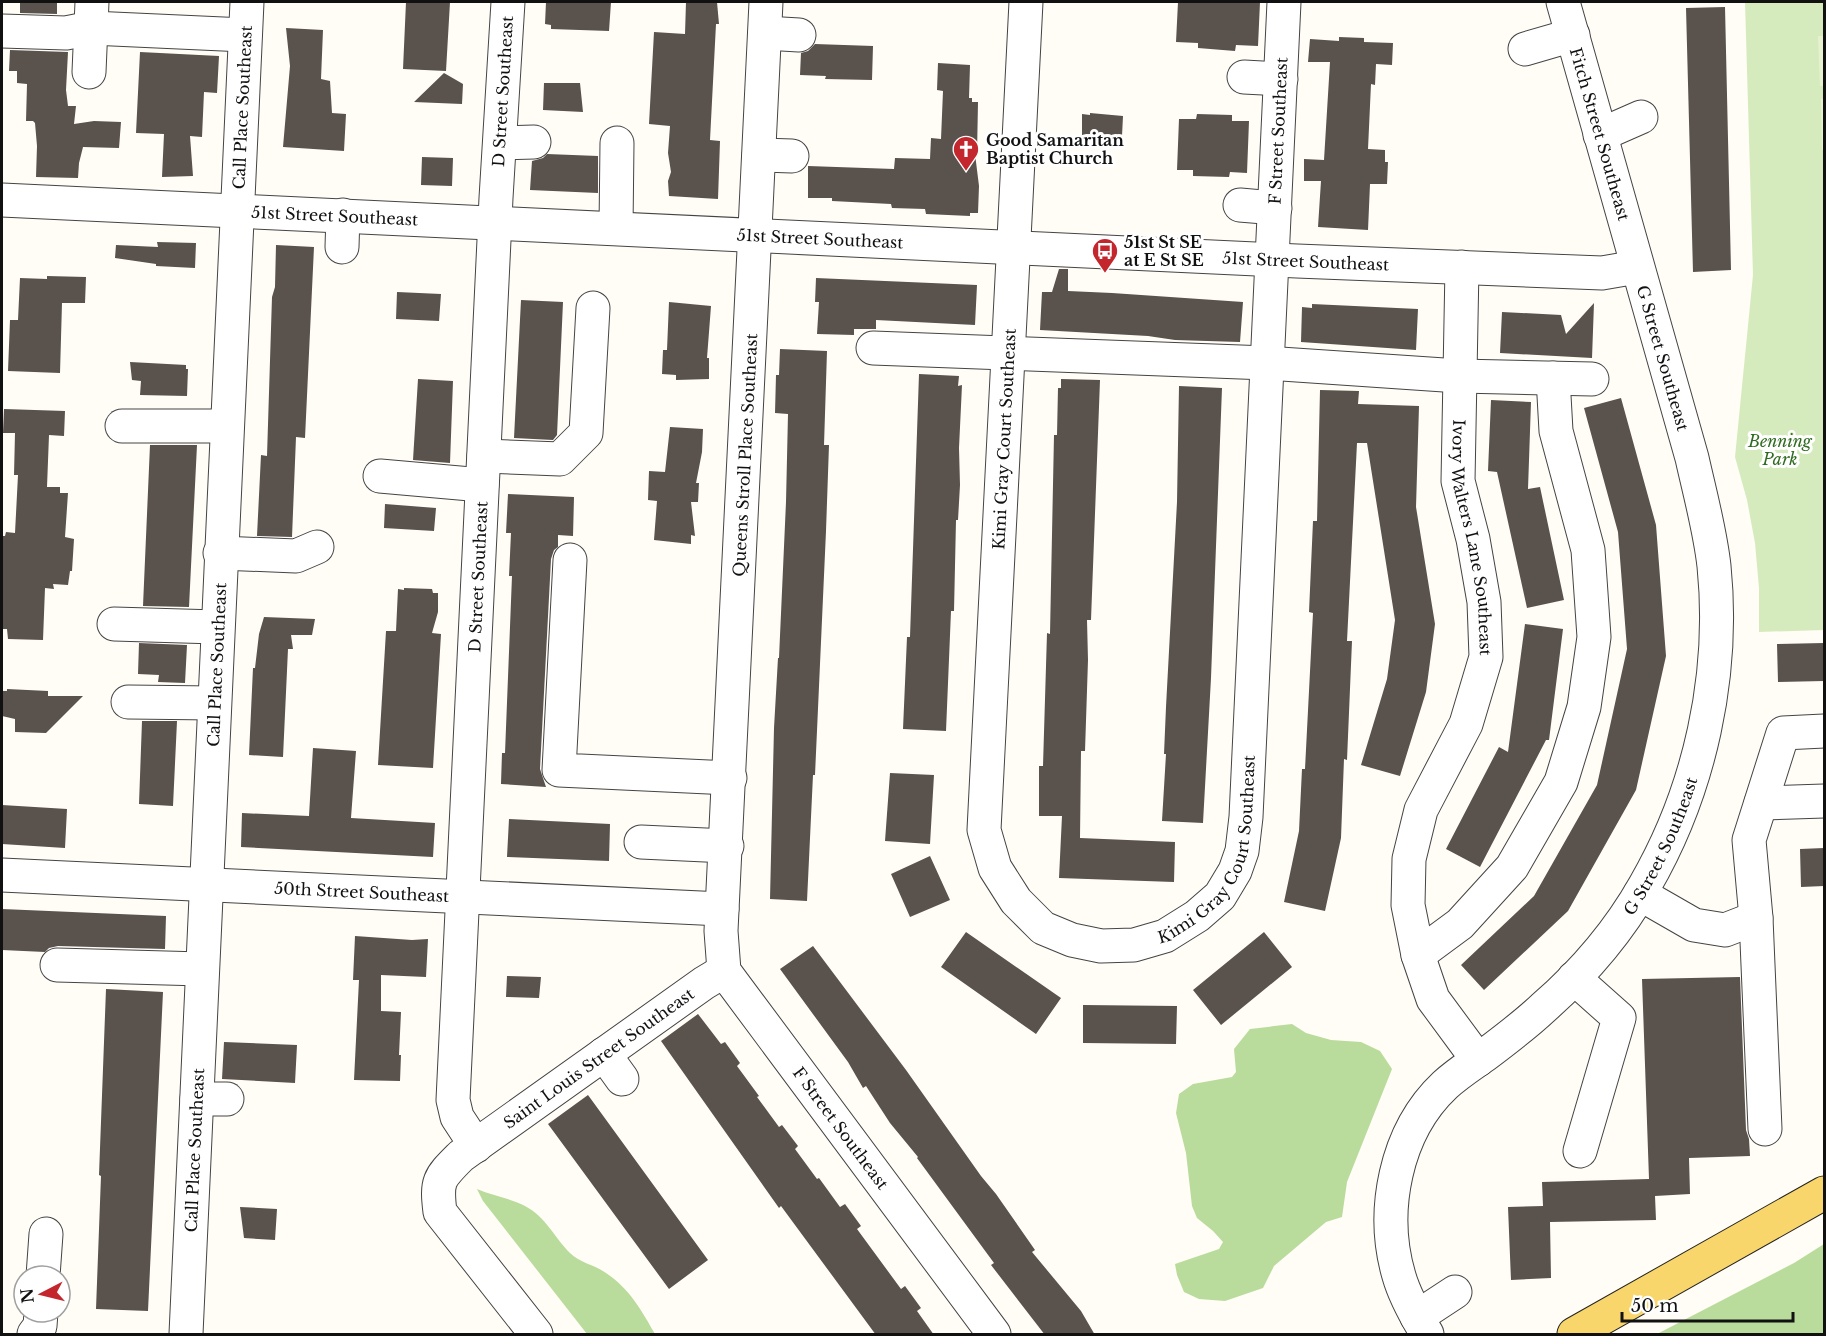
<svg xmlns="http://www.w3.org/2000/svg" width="1826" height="1336" viewBox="0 0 1826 1336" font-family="'Libre Baskerville',serif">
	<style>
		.green { fill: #d5ebbd }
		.forest { fill: #b9dc9c }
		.pitch { fill: #e6f2cf }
		.building { fill: #5a524d }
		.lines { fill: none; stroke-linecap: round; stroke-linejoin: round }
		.minor-casing { stroke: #444; stroke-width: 35 }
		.major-casing { stroke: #222; stroke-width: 35 }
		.minor { stroke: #fff; stroke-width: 33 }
		.major { stroke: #f9d66b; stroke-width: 33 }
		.labels { text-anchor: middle; stroke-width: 6; stroke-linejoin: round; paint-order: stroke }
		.street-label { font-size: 16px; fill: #111; stroke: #fff }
		.poi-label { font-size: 16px; font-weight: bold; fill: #111; stroke: #fff; text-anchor: start }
		.park-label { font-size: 16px; font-style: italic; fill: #2f6b1f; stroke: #fff }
	</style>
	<rect width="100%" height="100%" fill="#fffdf5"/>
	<path class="green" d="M1745,2h79v628l-65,2v-44l-4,-45 -8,-43 -12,-43 18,-182z"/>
	<path class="forest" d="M1292,1024l14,9 25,7 30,2 19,9 12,18 -45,113 -5,35 -16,5 -52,44 -11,22 -38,13 -26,-2 -15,-7 -7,-17 -2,-11 44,-15 4,-7 -10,-11 -16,-13 -5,-12 -6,-53 -10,-40 3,-19 14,-10 39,-7 4,-5 -2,-23 16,-20z
		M477,1189c16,7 33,9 48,17 21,11 29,31 45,47 10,10 25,12 36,20 23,15 36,38 49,61h-68l-104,-133z
		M1824,1244v90h-167l137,-71z"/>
	<path class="pitch" d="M1818,36h6v50h-4z
		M1821,99h3v51h-2z"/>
	<path class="building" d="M20,2h37v12l-37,-1z
		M406,2h44l-4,69 -43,-2z
		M546,2h65l-2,29 -58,-2v-4l-6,-1z
		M686,2h31l2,22h-3l-6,116 10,1 -2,58 -49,-3 -1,-15 3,-9 -3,-19 2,-27 -21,-2 5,-92 31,2z
		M1178,2h82l-2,44 -22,-1 -1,6 -37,-3v-5l-22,-1z
		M1725,7l6,263 -38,2 -7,-264z
		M286,28l37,2 -2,49 9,2 2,32 14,1 -2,37 -61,-4 7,-81z
		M1339,37l25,1v4l29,1 -1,22 -16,-1 -1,21 -4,-1 -3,65 17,1v12h3l-1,22h-17l-2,46 -50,-3 3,-46h-17v-22l20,1 6,-98h-22l2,-23 29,2z
		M815,44l58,2 -1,34 -47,-1 1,-3 -26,-1 1,-22 7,-2z
		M10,50l58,2 -2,38 2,16h8l-2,18 20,-3 27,1 -2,26 -36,-1 -4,16 -1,15 -42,-1 1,-31 -2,-23 -2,-2h-7l1,-37 -10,-1v-12h-8z
		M140,52l79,4 -2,37 -13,-1 -2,45 -12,-1 3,40 -31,1 2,-43 -28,-1z
		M938,63l32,2 -1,33h3v4h6l-1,52h-2l4,32 -1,27h-8v3l-44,-2 -1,-5 -33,-1 -1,-4 -59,-3v-3h-24v-32l86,3 1,-11 35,1 1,-21 10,1 2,-48 -6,-1z
		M444,73l19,11 -1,20 -48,-2z
		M544,83h36l3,29 -40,-2z
		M1090,113l33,3 -1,20h-9v2l-31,-2v-22l8,1z
		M1197,114l35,1v6h17l-2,52 -17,-1 -1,5 -36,-1v-6h-16l2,-51h17z
		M547,154l51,2v37l-68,-3 2,-29 11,-3z
		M422,157l31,1 -1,28 -31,-1z
		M157,242l39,1 -1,25 -39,-2v-2l-41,-6 1,-13 42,2z
		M276,245l38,2 -9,191 -9,-1 -4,100 -35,-1 4,-81 6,1 5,-159 3,-10z
		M1059,269h9v22l44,2 131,9 -3,40 -65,-2 -27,-4 -108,-6 2,-38h10z
		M47,276l39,1 -1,26h-23l-2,70 -52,-2 2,-51h8l2,-42 27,1z
		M816,278l161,7 -2,40 -99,-5v9h-22v6l-37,-1 2,-32h-4z
		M397,292l44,2 -2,27 -43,-2z
		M521,300l42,2 -6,133 -4,5 -39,-2z
		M669,302l42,4 -4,52h2v21l-33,1v-5l-14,-1 1,-24h4z
		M1594,303l-2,55 -92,-5 2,-41 59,3 5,19z
		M1312,304l106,5 -2,41 -115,-8 1,-35 10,1z
		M780,349l47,2 -3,94h5l-3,86 -11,244h-2l-6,126 -37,-2 4,-171 4,-70h1l7,-156 2,-88 -13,-1 1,-38h3z
		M130,362l56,3v4h2l-1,27 -47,-1 1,-14 -9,-1z
		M919,374l40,2 -1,10 4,-1 -3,63 1,37 -2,35h-2l-2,91h-3l-5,120 -43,-2 4,-92h3z
		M418,379l35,2 -3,82 -37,-3z
		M1061,379l39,1 -9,240h-4l1,40 -3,91h-4l-1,87 95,4 -1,40 -115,-4 3,-62h-23v-50h4l4,-133 3,1 4,-199h3l1,-47h3z
		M1179,386l43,2 -11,290 -8,145 -41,-2 4,-67h-2l2,-47 11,-205z
		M1320,390l39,1 -1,13 61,2 -3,101 19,117 -9,68 -26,84 -39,-11 26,-86 8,-59 -28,-177h-10l-10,198h5l-5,119 -3,-1 -3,79 -16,73 -41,-9 15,-71 3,-62h3l8,-156 -4,-1 4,-91h4z
		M1621,398l35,127 10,131 -30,134 -68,121 -84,79 -23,-25 73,-69 63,-111 30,-136 -9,-117 -34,-124z
		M1491,400l40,2 -3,87 12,-2 24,113 -37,8 -30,-136 -9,-1z
		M4,409l61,2 -1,25 -15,-1 -2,52h13v6h8l-3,44 9,2 -2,32h-2l-2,14 -15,-1 1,5 -9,-1 -2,52 -35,-1 -1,-10h-5v-93h3l1,-4 9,1 3,-58h-4l1,-42h-12z
		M670,427l33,2 -1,23 -6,31h3l-1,19h-7l4,34 -4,-1v9l-37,-4 3,-39 -9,-1 1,-29 16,1z
		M150,445h47l-8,162 -46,-1z
		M508,494l66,3 -1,39 -15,-1v12l-4,3 -3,9 -11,210 6,18 -45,-3 1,-31h3l7,-177h-3l2,-43h-5z
		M385,504l51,4 -2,23 -50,-3z
		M404,588l28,1 1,4h5v19l-6,21 9,1 -8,134 -55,-3 8,-134h10l2,-42 6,1z
		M264,617l51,2 -3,16h-21l2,14h-5l-5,108 -34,-2 4,-87h2l4,-34z
		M1525,624l38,5 -14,111h-3l-66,127 -34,-18 53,-102 9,5z
		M139,643l48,2 -2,38 -27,-1 1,-7 -21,-1z
		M1824,643v38l-46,1 -1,-38z
		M7,689l41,2v5h35l-37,37 -31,-1v-13l-13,-3v-25h5z
		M142,721h35l-4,85 -34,-2z
		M313,748l43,3 -5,67 84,5 -2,34 -192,-10 1,-34 67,3z
		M890,773l44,2 -4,69 -45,-3z
		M2,805l65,4 -2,39 -63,-4z
		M509,819l101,5 -1,37 -102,-4z
		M1824,848v38l-23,1 -1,-38z
		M930,856l20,44 -40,17 -19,-43z
		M2,909l164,7 -1,33 -107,-3 -9,2 -4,4 -43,-2z
		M966,932l95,66 -25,36 -95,-67z
		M1264,932l28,35 -71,58 -28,-35z
		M355,936l57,4 16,-1 -2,38 -45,-2v36l20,1 -2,43h2l-1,26 -46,-1 5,-100h-6z
		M813,946l93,124 75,106 15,18 39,56 -3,2 49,59 14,24h-50l-54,-70 3,-2 -77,-105 1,-1 -28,-34 -24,-37 -3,2 -15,-26 -68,-93z
		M507,976l34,1 -2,21 -33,-1z
		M1740,977l6,153 3,9 1,17 -61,2 1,36 -35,2 1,24 -106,2 1,56 -40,2 -3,-73 35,-1 -1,-24 107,-3 -7,-200z
		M106,989l57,3 -15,319 -52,-2 5,-133 -2,-1z
		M1083,1005l94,1 -1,38 -93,-1z
		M698,1014l23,30 4,-2 15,21 -3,3 22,30 -2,1 22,30 3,-2 16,21 -3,3 22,30 2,-1 21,29 5,-3 16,22 -4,3 44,60 4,-3 16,22 -4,3 17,24h-58l-95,-129 -2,2 -118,-167z
		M224,1042l73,3 -2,38 -73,-4z
		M588,1095l120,165 -39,29 -121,-165z
		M240,1207l37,2 -2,31 -31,-2z"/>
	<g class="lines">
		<g class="minor-casing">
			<g id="minor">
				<path id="s1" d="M766,2l-45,929 3,40 270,363"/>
				<path id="s2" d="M1026,2l-42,828 11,38 21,33 27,27 29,12 29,6 33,-1 31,-9 32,-20 23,-20 15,-25 7,-20 4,-34 38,-815"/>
				<path d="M2,31l64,2 25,-5 154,7"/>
				<path d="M765,33l34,2"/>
				<path d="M1525,49l48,-14"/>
				<path d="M89,72l3,-70"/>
				<path d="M1244,77l37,2"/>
				<path d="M1600,135l41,-18"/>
				<path d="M500,143l34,-1"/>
				<path d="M759,155l33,1"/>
				<path id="s3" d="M2,200l1295,61 305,12 35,-6"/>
				<path d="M1240,205l35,3"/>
				<path d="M616,228l1,-85"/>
				<path d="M342,247l1,-32"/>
				<path id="s4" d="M1462,267l-4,214 15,58 11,63 2,55 -20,67 -45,86 -12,49 -1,46 10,50 15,44 45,61"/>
				<path d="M873,348l394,15 192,13 133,3"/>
				<path d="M122,426h104"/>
				<path d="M484,456l76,3 26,-26 7,-125"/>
				<path d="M380,476l102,9"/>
				<path d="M220,553l76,3 21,-9"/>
				<path d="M570,560l-11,210 171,8"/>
				<path d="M114,624l103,3"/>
				<path d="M128,702l86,1"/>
				<path d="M1761,803l63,-2"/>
				<path d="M641,842l86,4"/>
				<path id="s5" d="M2,875l720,34"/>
				<path d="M1640,894l54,31 31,5 31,-12"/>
				<path d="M1418,955l42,-31 52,-57 49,-85 23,-75 10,-70 -6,-87 -32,-119 -3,-53"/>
				<path d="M57,965l145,4"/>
				<path d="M1574,978l45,40 -39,133"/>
				<path d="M604,1054l18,25"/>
				<path d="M197,1099h30"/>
				<path d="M1765,1129l-9,-211 -7,-78 34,-107 41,-2"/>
				<path id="s6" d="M476,1146l-19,-29 -4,-17 43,-902 12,-196"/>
				<path d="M43,1276l3,-42"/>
				<path d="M1417,1317l38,-25"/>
				<path d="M34,1334l6,-8 1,-14"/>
				<path id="s7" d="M186,1334l61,-1332"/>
				<path id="s8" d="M536,1334l-96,-122c-4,-32 -1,-34 21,-56l243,-173 20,-12"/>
				<path id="s9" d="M1427,1334c-11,-18 -22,-37 -28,-58 -19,-64 -4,-144 46,-191 12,-11 26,-20 40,-30 20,-15 40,-30 58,-47 40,-35 76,-77 102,-123 55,-95 80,-210 69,-319 -4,-36 -14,-72 -22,-108l-129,-456"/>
			</g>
		</g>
		<g class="major-casing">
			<path id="major" d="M1574,1334l250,-141"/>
		</g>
		<use href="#minor" class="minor"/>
		<use href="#major" class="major"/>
	</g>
	<defs>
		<g id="church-pin" transform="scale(1.35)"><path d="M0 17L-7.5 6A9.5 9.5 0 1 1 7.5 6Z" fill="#c4262e" stroke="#fff"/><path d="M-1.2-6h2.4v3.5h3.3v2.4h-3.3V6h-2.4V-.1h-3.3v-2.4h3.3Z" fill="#fff"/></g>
		<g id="bus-pin" transform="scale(1.35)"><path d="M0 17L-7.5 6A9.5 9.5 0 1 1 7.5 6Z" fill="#c4262e" stroke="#fff"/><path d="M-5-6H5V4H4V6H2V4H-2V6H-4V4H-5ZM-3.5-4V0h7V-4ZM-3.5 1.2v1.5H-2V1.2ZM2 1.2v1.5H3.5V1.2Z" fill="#fff"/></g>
	</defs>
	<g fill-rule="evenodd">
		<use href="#church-pin" x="966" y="149"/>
		<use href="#bus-pin" x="1105" y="251"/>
	</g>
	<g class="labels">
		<g class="street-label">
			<text dy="6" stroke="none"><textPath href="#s6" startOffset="1062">D Street Southeast</textPath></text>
			<text dy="6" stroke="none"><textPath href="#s7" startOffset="1228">Call Place Southeast</textPath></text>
			<text dy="6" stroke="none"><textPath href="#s2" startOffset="1912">F Street Southeast</textPath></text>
			<text transform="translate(1600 134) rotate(74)" y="6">Fitch Street Southeast</text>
			<text dy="6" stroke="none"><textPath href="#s3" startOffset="333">51st Street Southeast</textPath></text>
			<text dy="6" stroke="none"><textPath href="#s3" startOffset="819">51st Street Southeast</textPath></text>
			<text dy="6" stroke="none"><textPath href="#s3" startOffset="1305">51st Street Southeast</textPath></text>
			<text transform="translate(1663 358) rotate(74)" y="6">G Street Southeast</text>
			<text transform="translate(1004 439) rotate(-87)" y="6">Kimi Gray Court Southeast</text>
			<text transform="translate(745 455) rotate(-87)" y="6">Queens Stroll Place Southeast</text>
			<text dy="6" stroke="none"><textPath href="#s4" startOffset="272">Ivory Walters Lane Southeast</textPath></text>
			<text dy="6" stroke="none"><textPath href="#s6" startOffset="576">D Street Southeast</textPath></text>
			<text dy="6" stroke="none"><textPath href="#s7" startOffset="670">Call Place Southeast</textPath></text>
			<text dy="6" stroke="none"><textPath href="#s2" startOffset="1176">Kimi Gray Court Southeast</textPath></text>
			<text dy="6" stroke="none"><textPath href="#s9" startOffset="598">G Street Southeast</textPath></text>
			<text dy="6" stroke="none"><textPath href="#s5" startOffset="360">50th Street Southeast</textPath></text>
			<text dy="6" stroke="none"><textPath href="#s8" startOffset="388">Saint Louis Street Southeast</textPath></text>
			<text dy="6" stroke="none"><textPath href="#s1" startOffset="1166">F Street Southeast</textPath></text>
			<text dy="6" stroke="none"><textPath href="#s7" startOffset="184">Call Place Southeast</textPath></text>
		</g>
		<g class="poi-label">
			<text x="986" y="146">Good Samaritan<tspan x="986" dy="18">Baptist Church</tspan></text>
			<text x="1124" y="248">51st St SE<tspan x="1124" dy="18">at E St SE</tspan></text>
		</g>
		<g class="park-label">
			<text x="1780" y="447">Benning<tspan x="1780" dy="18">Park</tspan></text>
		</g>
	</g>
	<rect width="1826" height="1336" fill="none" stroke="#111111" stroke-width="6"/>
	<g transform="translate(42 1294) rotate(263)"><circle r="28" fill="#ffffff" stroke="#a0a0a0" stroke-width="1.5"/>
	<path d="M0-4.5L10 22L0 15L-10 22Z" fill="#c4262e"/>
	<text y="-9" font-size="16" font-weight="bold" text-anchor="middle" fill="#111111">N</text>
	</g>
	<path d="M1622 1312v9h171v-9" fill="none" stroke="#111111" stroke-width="3"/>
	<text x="1631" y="1312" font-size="18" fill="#111111" stroke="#ffffff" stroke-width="4.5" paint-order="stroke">50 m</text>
</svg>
